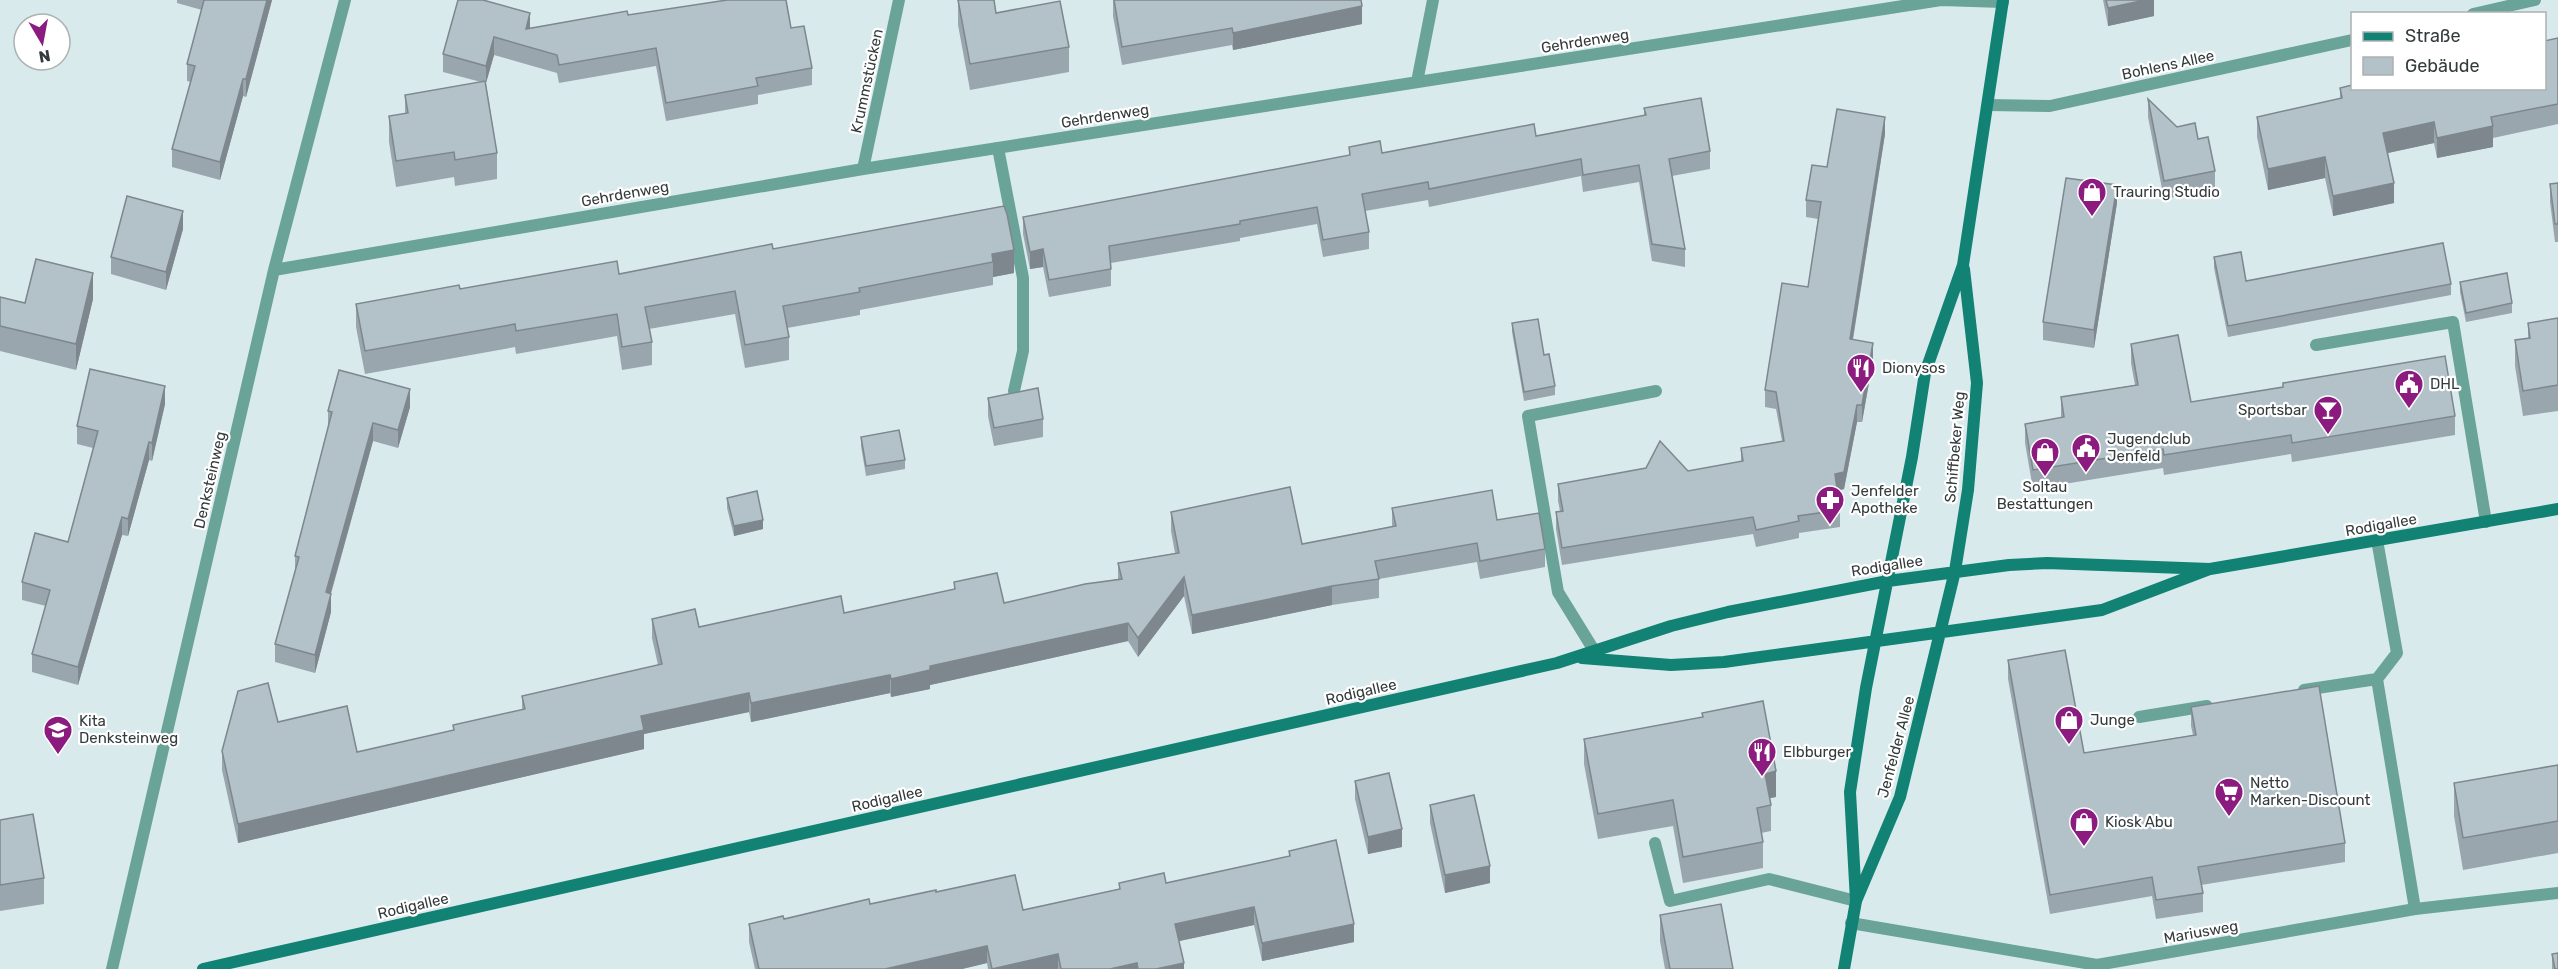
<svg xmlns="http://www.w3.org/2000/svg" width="2558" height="969" viewBox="0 0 2558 969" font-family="Rubik,sans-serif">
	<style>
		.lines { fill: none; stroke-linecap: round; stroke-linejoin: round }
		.service { stroke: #6aa498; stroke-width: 12 }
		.minor { stroke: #6aa498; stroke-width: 12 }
		.secondary { stroke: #118273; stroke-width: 12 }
		.wall { fill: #9aa6ad }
		.shaded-wall { fill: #7d878d }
		.building { fill: #b3c1c9; stroke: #7d878d; stroke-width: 1.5 }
		.labels { text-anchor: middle; stroke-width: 4.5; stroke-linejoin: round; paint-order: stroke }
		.street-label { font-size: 15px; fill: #343b3c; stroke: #fff }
		.poi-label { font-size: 15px; fill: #343b3c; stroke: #fff; text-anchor: start }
	</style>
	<rect width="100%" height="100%" fill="#d9eaed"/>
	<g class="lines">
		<path class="service" d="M998,148l25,130v73l-9,40
			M2316,345l137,-23 33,200
			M2377,540l20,113 -20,26 38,230
			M1595,652l-37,-60 -30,-176 128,-25
			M2304,690l73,-11
			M2139,717l68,-11
			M1655,843l15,58 99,-22 87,22"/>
		<path class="minor" d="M1941,0l62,2
			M2473,14l62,-14
			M1417,82l16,-82
			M1988,105l62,1 302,-66
			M863,169l36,-169
			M274,270l589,-101 1078,-169
			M1851,923l246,42 318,-56 143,-16
			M112,969l162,-699 71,-270"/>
		<path class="secondary" d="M1582,658l89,7 53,-3 378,-52 108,-41 348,-60
			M1856,901l-6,-109 16,-104 46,-231 13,-84 38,-108 40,-265
			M203,969l1354,-306 114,-37 57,-14 160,-31 121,-16 38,-2 163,6
			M1844,969l12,-68 44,-104 55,-226 13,-81 9,-107 -13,-114"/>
	</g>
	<path class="wall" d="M177,0h95l-26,97 -3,-1 -23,84 -48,-13v-18l19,-67 -4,-1v-17l15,-54 -25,-7z
		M458,0l72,28 98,-13 163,13 21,40v17l-54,10v9l-92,17 -10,-55 -97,17 -2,-10 -63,-18 -8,28 11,70v26l-42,7 -1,-9 -58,10 -7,-45v-26l16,-2v-19l76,-13 -38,-10v-18z
		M958,0l38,13 73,34v25l-99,18 -12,-65z
		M1113,0l249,24 -129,26 -1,-5 -110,20 -9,-49z
		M2103,0h51v16l-46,10z
		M2558,38v86l-65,14v9l-56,11 -3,-15 -46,10 6,50 -61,13 -8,-38 -57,12 -11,-53v-20l83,-18v-11h204z
		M2148,99l29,28 38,44v18l-51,10 -16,-82z
		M1644,108l66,43v18l-38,7 13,73v18l-33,-6 -13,-79 -56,10 -2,-16 -152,31 -1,-7 -63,11 4,21v17l-46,8 -6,-33 -77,14v3l-129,22v23l-62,11 -6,-30 -13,2 -7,-35v-17l326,-61v-9l33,6 154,-17 108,-20z
		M1885,134l-32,206 20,20 -11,62h-5l-13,67 -6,2 2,19v17l-41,6v5l-43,9 -3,-13 -191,31 -6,-36v-17l4,-1 -2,-10v-17l130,-13 53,-9v-14l41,-7 -6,-32 -11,-2v-17l43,-103 10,-68 -12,-2v-17l21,-33z
		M2558,183v59h-3l-5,-40v-18z
		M2117,203l-23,145 -51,-8v-18z
		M1004,206l10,67 -21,4v8l-133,25v5l-73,13 2,9v23l-44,8 -10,-54 -86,15 3,13v23l-30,5 -5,-34 -101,18 -1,-7 -150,27 -9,-47v-23l104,-15 159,-15 154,-25z
		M183,229l-17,61 -55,-16v-17z
		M2214,257l32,24 205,3v11l-223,42 -14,-69z
		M2460,282l52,21v10l-46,9 -6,-30z
		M0,297l25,6 68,-4 -17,71 -76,-19z
		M2558,318v93l-35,5 -8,-50v-26l13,-2v-15z
		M1512,323l32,32 11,31v9l-31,6 -12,-69z
		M2131,344l60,58 92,-15v-4l172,33v19l-163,27 -1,-8 -127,21 -1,-7 -130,21 -8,-46v-19l36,-6v-21l74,-12 -4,-22z
		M988,398l55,21v18l-49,9 -6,-30z
		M165,404l-13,57 -3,-1 -21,76 -6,-1 -44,150 -46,-13v-18l14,-48 -24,-6v-18l46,-40 25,-94 -16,-4v-18z
		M410,407l-12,41 -25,-7 -42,153v18l-16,61 -40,-11v-18l20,-72v-16l33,-127v-18z
		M861,437l44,23v9l-39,7 -5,-30z
		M727,498l36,31 -29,7 -7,-28z
		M1392,508l105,12 48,29v18l-65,12 -3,-17 -98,17v19l-47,7 -140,29 -8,-38 -46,61 -10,-16 -198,44v4l-39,8 -1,-4 -139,29 -2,-10 -105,22v15l-406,94 -16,-73v-19l56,-29 79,30 96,-21v-6l69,-15v-14l136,-31 -6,-27v-19l47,8 145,-14 110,-24v-7l50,21 114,-24v-16l57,-10 -4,-22v-19l131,32 90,-18z
		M2008,660l76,93 109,-18 -2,-9v-19l154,136v19l-144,23 2,8v19l-47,7 -4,-23 -102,18 -42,-235z
		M1702,713l74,84 -6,1 1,7v26l-10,2 2,9v26l-80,15 -10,-57 -75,13 -14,-75v-25l118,-22z
		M2558,765v88l-95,17 -9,-54v-33z
		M1355,781l47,66 -34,7 -13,-55z
		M1430,805l60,78 -45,10 -15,-70z
		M0,820l44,58v26l-44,7z
		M1289,851l65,91 -92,19 -8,-36 -75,16 5,28h-196l-1,-6 -25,6h-207l-6,-27v-18l35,-5 152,-27 87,18 96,-21v-6h47l123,-27z
		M1660,915l73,54h-68l-5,-28z
		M2552,954l6,15h-6z"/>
	<path class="shaded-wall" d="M267,0h5l-26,97v-18z
		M2145,0h9v16l-46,10v-18z
		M1362,6v18l-129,26v-17z
		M530,13v18l-4,-2z
		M494,37v18l-8,28v-17z
		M243,79v17l-23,84v-18z
		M1885,117v17l-35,222v-17z
		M2434,122v21l-51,11v-21z
		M2493,126v21l-56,11v-20z
		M2325,157v21l-57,12v-21z
		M2394,183v20l-61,13v-20z
		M2117,185v18l-23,145v-18z
		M183,211v18l-17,61v-18z
		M1043,249v18l-13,2v-17z
		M1014,250v23l-21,4v-15l-1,-8z
		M93,273v26l-17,71v-26z
		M1873,343v17l-11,62v-17z
		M165,386v18l-13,57v-18z
		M410,389v18l-12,41v-18z
		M1857,405v17l-13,67 -9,2v-17z
		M373,423v18l-47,169v-18z
		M149,442v18l-21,76v-17z
		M122,517v18l-44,150v-18z
		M763,520v9l-29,7v-10z
		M1184,577v19l-46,61v-19z
		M1332,586v19l-140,29v-19z
		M331,594v18l-16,61v-18z
		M1128,623v18l-198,44v4l-39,8v-18l39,-13z
		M890,675v18l-139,29v-19z
		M749,693v19l-105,22v15l-406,94v-19l403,-108z
		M1776,771v26l-11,2v-25z
		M1402,829v18l-34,7v-17z
		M1490,866v17l-45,10v-18z
		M1254,907v18l-79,17v-18z
		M1354,924v18l-92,19v-18z
		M987,946v17l-25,6h-77z
		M1058,954v15h-66z
		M1137,963v6h-27z
		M1184,963v6h-28z"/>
	<path class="building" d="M204,0h63l-21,79h-3l-23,83 -48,-13 23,-83 -8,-2z
		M458,0h25l47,13 -4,16 101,-18 1,4 99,-15h59l5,28 13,-2 8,42 -56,10 2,8 -92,17 -10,-55 -97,17 -2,-10 -63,-18 -8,29 -43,-12z
		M958,0h36l2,13 64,-12 9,46 -99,17z
		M1114,0h247l1,6 -129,27 -1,-5 -110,19z
		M2106,0h39l-37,8z
		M2558,38v66l-67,13 2,9 -56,12 -3,-16 -51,11 11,50 -61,13 -8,-39 -57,12 -11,-52 85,-19 -2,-10 12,-3v3h192v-47z
		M485,81l12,72 -42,7 -1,-8 -58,9 -7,-45 19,-3 -3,-18z
		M1701,98l9,53 -41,8 16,90 -33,-5 -13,-79 -56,10 -2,-16 -152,30 -1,-7 -66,12 7,38 -46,8 -6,-33 -77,14v3l-131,22 2,23 -62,11 -6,-31 -13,3 -7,-35 327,-62 -1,-8 31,-6 2,12 152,-29 2,12 110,-21 -2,-7z
		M2148,99l29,28 18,-4 3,16 10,-2 7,34 -51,10z
		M1837,109l48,8 -35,222 23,4 -11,62h-5l-13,67 -9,2 5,36 -42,6 1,5 -43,9 -3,-13 -191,31 -6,-36 7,-1 -5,-27 88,-16 14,-27 28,30 55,-10 -2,-13 43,-7 -8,-49 -11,-2 17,-107 26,4 13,-85 -15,-2 6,-35 15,2z
		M2066,178l51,7 -23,145 -51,-8z
		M2558,183v41h-3l-5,-40z
		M127,196l56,15 -17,61 -55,-15z
		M1004,206l3,8 7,36 -22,4 1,8 -134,26 1,4 -77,14 6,31 -44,8 -10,-54 -90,16 7,35 -30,5 -5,-33 -101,17 -1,-7 -150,27 -9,-47 103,-19 1,4 157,-28 2,13 153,-30 1,5z
		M2443,243l8,41 -223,42 -14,-69 27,-5 5,29z
		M36,259l57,14 -17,71 -76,-18v-29l25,6z
		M2507,273l5,30 -46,10 -6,-31z
		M2558,318v67l-35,6 -8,-51 15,-2 -2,-15z
		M1538,319l6,36 5,-1 6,32 -31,6 -12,-69z
		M2178,335l13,67 92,-15v-4l162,-27 10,60 -163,27 -1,-8 -127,20 -1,-6 -130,21 -8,-46 39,-7 -3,-20 77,-12 -7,-41z
		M90,369l75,17 -13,57 -3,-1 -21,77 -6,-2 -44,150 -46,-13 18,-64 -28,-8 13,-49 33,9 30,-111 -21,-5z
		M339,370l71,19 -12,41 -25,-7 -47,169 5,2 -16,61 -40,-11 24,-87 -4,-1 37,-144 -4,-1z
		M1038,388l5,31 -49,9 -6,-30z
		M899,430l6,30 -39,6 -5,-29z
		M1290,487l12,57 94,-18 -4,-18 100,-18 5,30 42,-7 6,36 -65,12 -3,-18 -102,18 4,18 -47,7 -140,29 -8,-38 -46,61 -10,-15 -198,43v4l-39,9 -1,-4 -139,28 -2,-10 -108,23 3,14 -406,94 -16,-73 16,-60 30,-8 10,39 69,-16 10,46 97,-22 -1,-5 72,-16 -3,-13 140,-32 -10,-45 43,-10 4,18 142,-31 3,17 111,-24 -1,-7 43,-9 7,30 81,-19 37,-5 -4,-16 61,-10 -8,-41z
		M757,491l6,29 -29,6 -7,-28z
		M2065,650l19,103 112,-18 -5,-28 128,-21 26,157 -147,24 5,26 -47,7 -4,-23 -102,18 -42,-235z
		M1763,701l13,70 -11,3 6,31 -14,3 6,34 -80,15 -10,-57 -75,14 -14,-75 119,-22 -1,-4z
		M2558,765v56l-95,17 -9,-55z
		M1389,773l13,56 -34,8 -13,-56z
		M1474,795l16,71 -45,9 -15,-70z
		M33,814l11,64 -44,7v-65z
		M1336,840l18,84 -92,19 -8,-36 -79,17 9,39 -28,6h-18l-1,-6 -27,6h-49l-3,-15 -66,15 -5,-23 -102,23h-126l-10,-45 34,-8 1,3 85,-20 1,5 66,-14v2l79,-17 8,35 97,-21 -1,-6 45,-10 2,10 124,-27 -1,-5z
		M1721,904l12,65h-63l-10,-54z
		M2558,953v16h-3l-3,-15z"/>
	<defs>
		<g id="shop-pin" transform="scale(1.5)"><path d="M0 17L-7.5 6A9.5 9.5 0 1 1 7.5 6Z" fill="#8b1b7e" stroke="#fff"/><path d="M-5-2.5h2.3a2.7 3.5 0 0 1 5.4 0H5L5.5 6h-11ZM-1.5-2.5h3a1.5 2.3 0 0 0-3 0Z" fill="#fff"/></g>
		<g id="restaurant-pin" transform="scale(1.5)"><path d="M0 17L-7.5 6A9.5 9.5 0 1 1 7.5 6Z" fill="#8b1b7e" stroke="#fff"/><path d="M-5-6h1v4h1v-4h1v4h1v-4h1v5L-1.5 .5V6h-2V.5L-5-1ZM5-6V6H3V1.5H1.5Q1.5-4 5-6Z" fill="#fff"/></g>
		<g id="civic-pin" transform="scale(1.5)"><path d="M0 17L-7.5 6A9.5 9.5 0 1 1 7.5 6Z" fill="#8b1b7e" stroke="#fff"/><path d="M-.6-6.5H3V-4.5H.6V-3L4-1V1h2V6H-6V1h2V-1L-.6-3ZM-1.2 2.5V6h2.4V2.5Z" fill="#fff"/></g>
		<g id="bar-pin" transform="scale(1.5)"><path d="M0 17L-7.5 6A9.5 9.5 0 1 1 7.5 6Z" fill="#8b1b7e" stroke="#fff"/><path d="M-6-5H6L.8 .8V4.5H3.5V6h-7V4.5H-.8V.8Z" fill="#fff"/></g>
		<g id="pharmacy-pin" transform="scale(1.5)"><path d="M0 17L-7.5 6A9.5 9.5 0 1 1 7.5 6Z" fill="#8b1b7e" stroke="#fff"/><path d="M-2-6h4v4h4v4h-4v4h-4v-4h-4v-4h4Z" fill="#fff"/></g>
		<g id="school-pin" transform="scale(1.5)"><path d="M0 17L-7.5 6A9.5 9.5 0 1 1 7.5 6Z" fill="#8b1b7e" stroke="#fff"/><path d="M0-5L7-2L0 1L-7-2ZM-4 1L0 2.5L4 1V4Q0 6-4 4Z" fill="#fff"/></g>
		<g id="supermarket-pin" transform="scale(1.5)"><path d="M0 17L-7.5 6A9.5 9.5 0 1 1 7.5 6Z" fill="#8b1b7e" stroke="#fff"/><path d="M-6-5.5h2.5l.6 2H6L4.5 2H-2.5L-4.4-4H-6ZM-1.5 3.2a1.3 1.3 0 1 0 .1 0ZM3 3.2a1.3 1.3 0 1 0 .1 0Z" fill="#fff"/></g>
	</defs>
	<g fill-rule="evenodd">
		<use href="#shop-pin" x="2092" y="192"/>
		<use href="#restaurant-pin" x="1861" y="368"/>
		<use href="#civic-pin" x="2409" y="384"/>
		<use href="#bar-pin" x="2328" y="410"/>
		<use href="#civic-pin" x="2086" y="448"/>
		<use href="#shop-pin" x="2045" y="452"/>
		<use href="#pharmacy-pin" x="1830" y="500"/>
		<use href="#shop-pin" x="2069" y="720"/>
		<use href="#school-pin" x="58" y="730"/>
		<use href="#restaurant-pin" x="1762" y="752"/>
		<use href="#supermarket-pin" x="2229" y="792"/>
		<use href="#shop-pin" x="2084" y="822"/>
	</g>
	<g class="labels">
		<g class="street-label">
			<text transform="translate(1585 41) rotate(-9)" y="5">Gehrdenweg</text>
			<text transform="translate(2168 65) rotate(-12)" y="5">Bohlens Allee</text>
			<text transform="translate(867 81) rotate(-78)" y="5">Krummstücken</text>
			<text transform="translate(1105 116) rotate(-9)" y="5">Gehrdenweg</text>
			<text transform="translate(625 194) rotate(-10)" y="5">Gehrdenweg</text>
			<text transform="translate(1955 447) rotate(-85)" y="5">Schiffbeker Weg</text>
			<text transform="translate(210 480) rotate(-77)" y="5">Denksteinweg</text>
			<text transform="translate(2381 525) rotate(-10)" y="5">Rodigallee</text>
			<text transform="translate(1887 566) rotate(-9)" y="5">Rodigallee</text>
			<text transform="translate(1361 692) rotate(-13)" y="5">Rodigallee</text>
			<text transform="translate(1896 747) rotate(-75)" y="5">Jenfelder Allee</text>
			<text transform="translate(887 799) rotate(-13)" y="5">Rodigallee</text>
			<text transform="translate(413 906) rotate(-13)" y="5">Rodigallee</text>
			<text transform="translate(2201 932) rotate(-10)" y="5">Mariusweg</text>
		</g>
		<g class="poi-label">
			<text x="2113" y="197">Trauring Studio</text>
			<text x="1882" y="373">Dionysos</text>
			<text x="2430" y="389">DHL</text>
			<text x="2307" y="415" text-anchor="end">Sportsbar</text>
			<text x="2107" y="444">Jugendclub<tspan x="2107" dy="17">Jenfeld</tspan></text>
			<text x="2045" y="492" text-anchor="middle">Soltau<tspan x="2045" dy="17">Bestattungen</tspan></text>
			<text x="1851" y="496">Jenfelder<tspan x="1851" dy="17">Apotheke</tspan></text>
			<text x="2090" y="725">Junge</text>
			<text x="79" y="726">Kita<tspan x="79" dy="17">Denksteinweg</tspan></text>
			<text x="1783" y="757">Elbburger</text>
			<text x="2250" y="788">Netto<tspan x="2250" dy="17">Marken-Discount</tspan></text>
			<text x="2105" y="827">Kiosk Abu</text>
		</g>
	</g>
	<rect x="2351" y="12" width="195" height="78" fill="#ffffff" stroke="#aeb1b1" stroke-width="1.5"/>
	<rect x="2363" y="32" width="30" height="9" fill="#118273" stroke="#aeb1b1" stroke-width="1.5"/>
	<text x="2405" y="42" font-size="18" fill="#343b3c">Straße</text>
	<rect x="2363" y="57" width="30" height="18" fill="#b3c1c9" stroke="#aeb1b1" stroke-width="1.5"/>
	<text x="2405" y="72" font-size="18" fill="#343b3c">Gebäude</text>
	<g transform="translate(42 42) rotate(170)"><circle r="28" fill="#ffffff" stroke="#aeb1b1" stroke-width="1.5"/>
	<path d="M0-4.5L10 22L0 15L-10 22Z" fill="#8b1b7e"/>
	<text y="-9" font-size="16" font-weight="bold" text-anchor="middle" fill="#343b3c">N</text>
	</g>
</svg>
